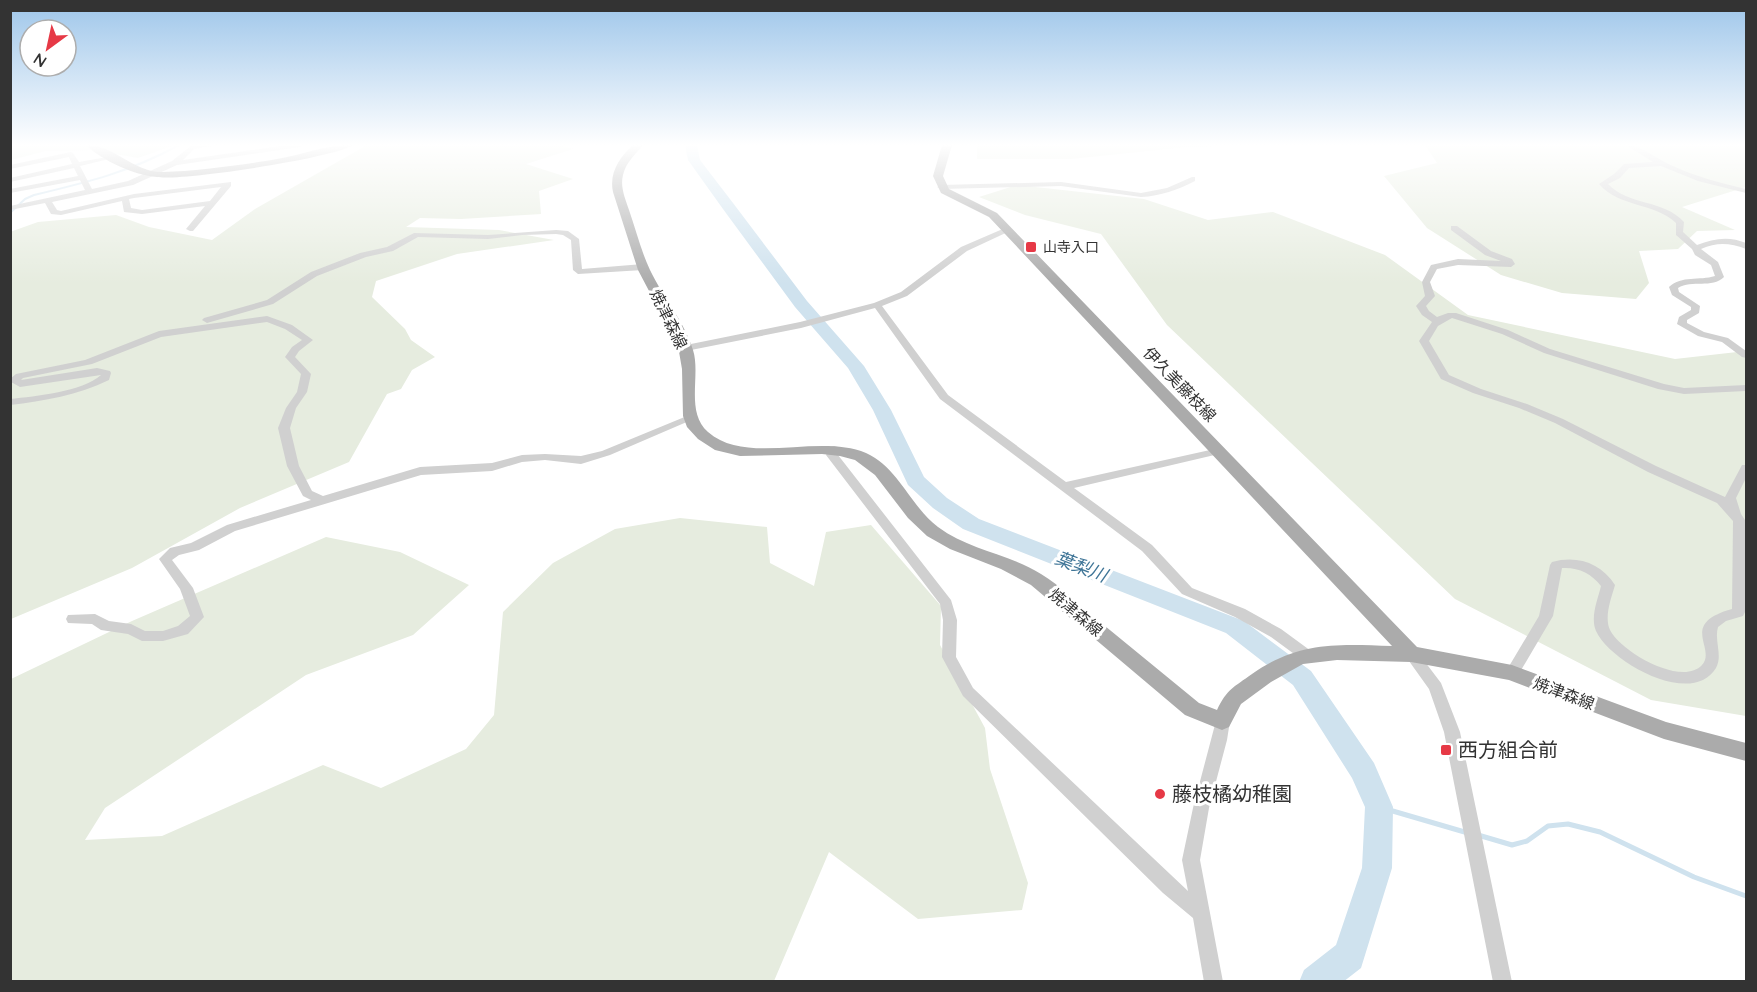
<svg xmlns="http://www.w3.org/2000/svg" width="1757" height="992" viewBox="0 0 1757 992" font-family="Quicksand,'Noto Sans JP',sans-serif">
	<style>
		.green { fill: #e6ecdf }
		.lines { fill: none; stroke-linecap: round; stroke-linejoin: round }
		.stream-far1 { stroke: #cfe2ee; stroke-width: 2 }
		.stream { stroke: #cfe2ee; stroke-width: 5 }
		.river { fill: #cfe2ee; fill-rule: evenodd }
		.minor { fill: #d0d0d0; fill-rule: evenodd }
		.major { fill: #ababab; fill-rule: evenodd }
		.poi-dot { fill: #e63946; stroke: #fff; stroke-width: 2 }
		.labels { text-anchor: middle; stroke-width: 6; stroke-linejoin: round; paint-order: stroke }
		.far-poi-label { font-size: 14px; fill: #333; stroke: #fff; text-anchor: start }
		.street-label { font-size: 16px; fill: #333; stroke: #fff }
		.water-label { font-size: 18px; font-style: italic; fill: #3f7597; stroke: #fff }
		.near-poi-label { font-size: 20px; fill: #333; stroke: #fff; text-anchor: start }
	</style>
	<rect width="100%" height="100%" fill="#fff"/>
	<path class="green" d="M10,145h165l-37,13 -46,-8 -46,1 -35,9z
		M367,145h192l14,4 -47,15 47,15 -34,12 2,23 -80,5 -41,-1 -14,9 93,3 55,10 -97,14 -81,27 -4,16 33,32 6,11 24,17 -23,13 -11,19 -14,5 -38,68 -109,46 -108,60 -121,51 -1,-387 28,-10 78,-7 33,12 63,13 43,-31z
		M977,145h260l-60,3 -106,11h-94z
		M1425,145h321v42l-64,20 53,23 -38,1 -19,18 -39,2 10,32 -13,16 -74,-6 -61,-18 -74,-47 -43,-52 53,-13z
		M1017,185l127,14 64,21 65,-8 112,43 83,60 207,44 71,-8v365l-95,-16 -196,-101 -288,-274 -66,-91 -76,-19 -46,-18z
		M680,518l87,9 3,36 44,23 12,-54 45,-7 70,81 -1,39 45,83 5,41 38,114 -6,27 -104,9 -89,-67 -55,129 -763,1v-303l121,-58 194,-84 74,15 69,33 -56,50 -107,40 -201,133 -20,32 77,-4 161,-71 58,23 85,-39 28,-34 9,-103 50,-49 62,-34z"/>
	<g class="lines">
		<path class="stream-far1" d="M10,213l15,-14 9,-4c54,-13 96,-23 145,-50"/>
		<path class="stream" d="M1379,807l89,26
			M1478,835l34,10 15,-4 21,-15 20,-2 32,8 94,45 52,19"/>
		<path class="river" d="M685,145h12l3,15 33,43 74,98 57,65 27,44 33,67 23,21 32,21 265,102 67,50 63,92 19,44 -1,61 -31,100 -18,14h-44l5,-12 32,-25 26,-77 3,-61 -13,-29 -59,-93 -67,-52 -263,-104 -30,-21 -25,-23 -35,-75 -25,-42 -53,-61 -72,-98 -35,-49z"/>
		<path class="minor" d="M192,145h25l-23,4 -11,11 104,-15h16l-3,2 -123,18 -44,20 -81,17 5,8 4,1 73,-17 97,-12v4l-38,45h-3l-4,-2 19,-23 -63,8 -18,-2 -2,-11 -61,14 -10,-1 -6,-11 -35,7v-4l75,-16 -5,-10 -70,13v-4l68,-13 -4,-8 -64,14v-4l62,-14 -3,-7 -59,12v-4l61,-13 2,1 6,9 34,-6v2l-33,8 12,23 36,-8 44,-20zM221,187l-11,14 -68,9 -11,-2 -2,-9 5,-1z
			M1626,145c15,0 32,15 47,21 24,11 48,17 73,23v4l-48,-12 -37,-15 -32,2 -9,10 -12,6c21,22 55,15 76,38l-1,10 14,13c17,-7 33,-9 49,-2v6c-16,-6 -29,-7 -45,0l17,13 6,15c-12,12 -32,2 -46,11l1,4 21,14 -1,7 -12,7v3l17,9 24,6 18,13v7l-4,-1 -20,-15 -24,-6 -21,-12 2,-7 12,-7v-3l-19,-12 -3,-8c13,-12 30,-6 46,-11l-4,-11 -16,-10 -3,-6 -16,-14v-12c-22,-21 -56,-15 -77,-39l15,-10 10,-10 29,-2z
			M1192,177h3v4c-18,9 -34,15 -54,16l-80,-11 -120,3 -4,-2 4,-2 120,-3 80,11 26,-5z
			M1451,226h6l34,25 21,8 3,5 -4,3 -53,-2 -21,4 -7,13 5,14 -9,10 3,5 8,6 11,-4h8l52,17 42,19 114,35 20,4 62,-3v6l-62,3 -26,-5 -114,-36 -42,-19 -50,-16 -14,8 -9,15 20,34 32,14 46,15 36,15 93,47 69,31 17,-32h4v13l-10,20 5,16 4,6v92l-2,4 -17,5 -8,6c-4,14 5,28 -2,41 -24,40 -106,-6 -120,-37 -6,-14 2,-32 5,-45 -10,-13 -23,-19 -39,-18l-9,48 -36,61 -5,2 -5,-2 -2,-4 34,-57 11,-51 2,-3c25,-7 49,1 63,23 -4,14 -11,32 -5,45 11,22 72,57 92,35 15,-17 -24,-41 30,-56l1,-88 -16,-18 -69,-31 -93,-49 -36,-15 -46,-15 -32,-14 -22,-38 13,-19 -10,-7 -6,-9 9,-10 -3,-14 9,-17 27,-6 43,2 -16,-6 -34,-25z
			M1005,228l7,2 -45,21 -60,45 -25,10 66,89 118,87 153,-34 4,1 2,2 -2,2 -149,35 78,57 40,43 53,21 36,20 30,22 2,4 -2,4 -5,1 -5,-1 -30,-22 -36,-20 -53,-23 -40,-43 -202,-152 -65,-91 -74,20 -115,23 -5,-3 5,-3 114,-23 74,-19 27,-11 60,-45z
			M556,230l12,1 11,8 3,30 61,-5 4,3 -4,3 -65,4 -5,-4 -2,-30 -8,-5 -7,-1 -34,1 -34,4 -70,-2 -25,14 -27,6 -49,19 -44,28 -66,19 -5,-3 2,-2 63,-18 44,-28 49,-19 27,-6 27,-14 74,2z
			M267,316l25,9 21,15 -14,11 -4,6 16,17 -4,18 -11,16 -6,20 9,38 13,25 11,5 97,-29 72,-4 30,-8 23,-1 36,2 21,-5 85,-35h8l1,2 -86,37 -29,9 -36,-4 -23,2 -30,9 -71,4 -186,56 -36,19 -20,5 -7,5 21,28 11,29 -16,17 -25,7h-21l-14,-7 -27,-4 -9,-6 -24,-1 -2,-4 2,-4 27,-1 14,7 22,3 14,7h18l15,-5 12,-10 -10,-27 -21,-30 11,-11 21,-5 36,-18 84,-25 -8,-4 -16,-30 -9,-38 8,-20 11,-16 4,-18 -16,-17 7,-10 10,-7 -17,-11 -18,-7 -106,15 -69,27 -69,14 -2,2 76,-12 13,3 1,2 -2,7c-31,15 -65,21 -99,25v-6c26,-3 72,-7 91,-24l-81,12 -9,-5 -1,-3 6,-5 69,-14 74,-29z
			M834,446l4,1 2,2 -2,6 113,145 6,20 -1,37 17,31 215,203 -6,-31 11,-52 24,-91 5,-2 5,2 3,4 -3,19 -18,68 -9,52 23,122h-19l-11,-64 -30,-25 -200,-197 -21,-39 1,-37 -3,-16 -114,-149 4,-8z
			M1411,649l5,1 25,33 19,49 52,250h-19l-49,-250 -15,-43 -25,-35 2,-4z"/>
		<path class="major" d="M86,145c27,-1 48,28 77,27 33,-1 80,-7 114,-13 25,-4 50,-15 76,-14 -19,13 -170,36 -196,32 -23,-2 -54,-16 -71,-32z
			M633,145h10c-8,10 -17,17 -20,30 -3,12 2,23 6,35 7,20 12,41 21,60 13,27 34,51 43,80 8,25 -8,62 15,82 39,34 110,1 158,21 32,14 45,54 72,74 31,23 71,27 103,47 20,12 36,29 53,43 35,29 70,57 105,86l18,7c10,-21 17,-23 35,-36 47,-33 85,-30 140,-28l-403,-429 -48,-24 -8,-17 9,-31h10l-9,31 6,13 48,24 420,434 95,18 154,57 80,21v18l-82,-22 -155,-59 -98,-18 -74,-2 -34,4 -32,18 -30,22 -12,23 -7,3 -37,-15 -154,-130 -30,-16 -51,-20 -23,-13 -19,-18 -33,-43 -20,-15 -15,-4 -18,-2 -82,2 -25,-6 -17,-11 -11,-12 -4,-11 -1,-47 -4,-23 -40,-76 -25,-78c-4,-19 6,-34 20,-47z"/>
	</g>
	<linearGradient id="sky" x2="0" y2="1"><stop stop-color="#9ec6ea"/><stop offset="0.51" stop-color="#fff"/><stop offset="1" stop-color="#fff" stop-opacity="0"/></linearGradient>
	<rect width="1757" height="284" fill="url(#sky)"/>
	<g class="poi-dot">
		<rect x="1025" y="241" width="12" height="12" rx="3"/>
		<rect x="1440" y="744" width="12" height="12" rx="3"/>
		<circle cx="1160" cy="794" r="6"/>
	</g>
	<g class="labels">
		<g class="far-poi-label">
			<text x="1043" y="252">山寺入口</text>
		</g>
		<g class="street-label">
			<text transform="translate(669 319) rotate(64)" y="6">焼津森線</text>
			<text transform="translate(1180 384) rotate(46)" y="6">伊久美藤枝線</text>
			<text transform="translate(1076 612) rotate(40)" y="6">焼津森線</text>
			<text transform="translate(1564 693) rotate(21)" y="6">焼津森線</text>
		</g>
		<g class="water-label">
			<text transform="translate(1081 567) rotate(21)" y="6">葉梨川</text>
		</g>
		<g class="near-poi-label">
			<text x="1458" y="757">西方組合前</text>
			<text x="1172" y="801">藤枝橘幼稚園</text>
		</g>
	</g>
	<rect width="1757" height="992" fill="none" stroke="#333333" stroke-width="24"/>
	<g transform="translate(48 48) rotate(213)"><circle r="28" fill="#ffffff" stroke="#adadad" stroke-width="1.5"/>
	<path d="M0-4.5L10 22L0 15L-10 22Z" fill="#e63946"/>
	<text y="-9" font-size="16" font-weight="bold" text-anchor="middle" fill="#333333">N</text>
	</g>
</svg>
